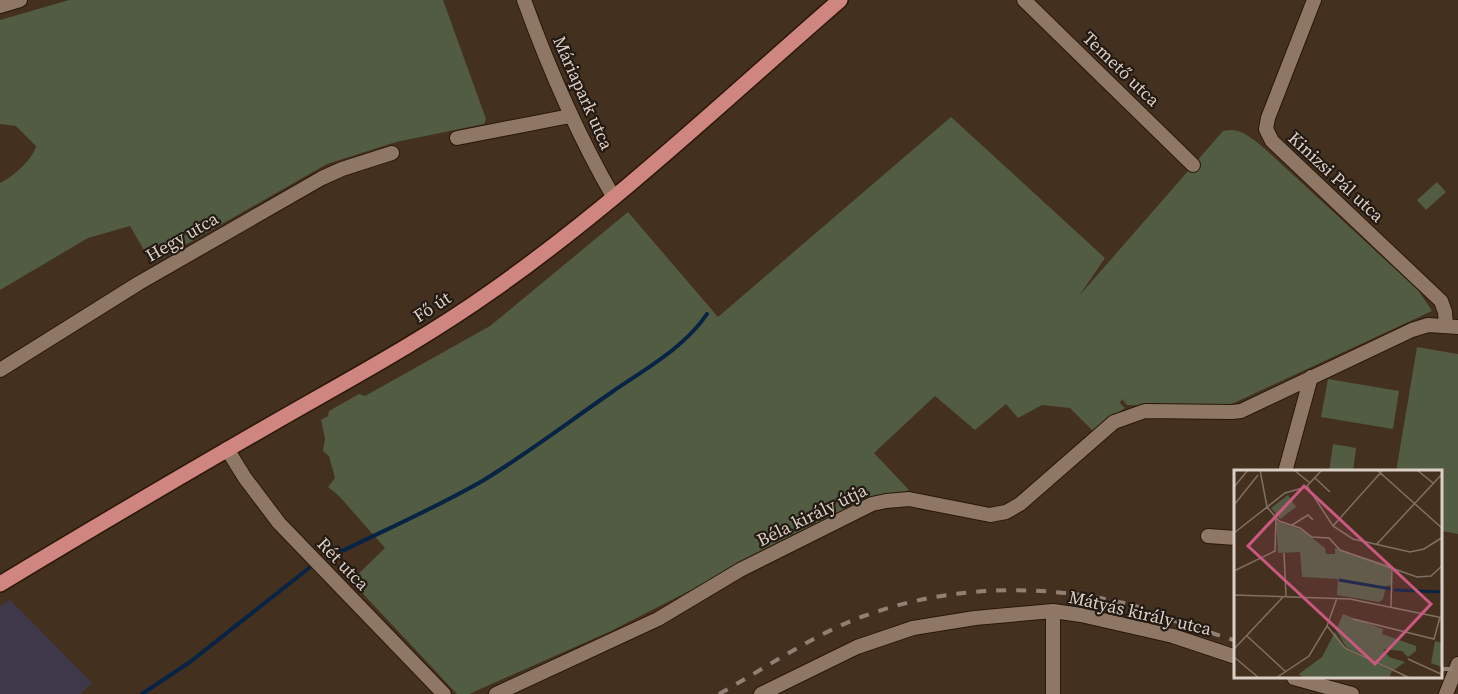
<svg xmlns="http://www.w3.org/2000/svg" width="1458" height="694" viewBox="0 0 1458 694" font-family="'Source Serif 4',serif">
	<style>
		.commercial { fill: #3e394a }
		.green { fill: #515c42 }
		.lines { fill: none; stroke-linecap: round; stroke-linejoin: round }
		.stream { stroke: #072445; stroke-width: 4 }
		.minor-casing { stroke: #2a1708; stroke-width: 16 }
		.major-casing { stroke: #2a1708; stroke-width: 18 }
		.minor { stroke: #8e7765; stroke-width: 14 }
		.major { stroke: #cf8680; stroke-width: 15 }
		.rail { stroke: #918073; stroke-width: 4; stroke-dasharray: 10 10; stroke-linecap: butt }
		.labels { text-anchor: middle; stroke-width: 4.5; stroke-linejoin: round; paint-order: stroke }
		.street-label { font-size: 18px; fill: #dccfc5; stroke: #231a13 }
		.inset-river { fill: none; stroke: #072445; stroke-width: 3 }
		.inset-road { fill: none; stroke: #817061; stroke-width: 1.5 }
		.view { fill: #cb5880; fill-opacity: 0.15; stroke: #cb5880; stroke-width: 3 }
		.inset-edge { fill: none; stroke: #dccfc5; stroke-width: 3 }
	</style>
	<rect width="100%" height="100%" fill="#44301f"/>
	<path class="commercial" d="M10,600l82,83 -12,11h-80v-88z"/>
	<path class="green" d="M69,0h374l43,119 -2,5 -88,18 -69,22 -175,100 -22,-38 -42,12 -88,52v-107c13,-6 33,-24 36,-37l-20,-20 -16,-2v-104z
		M951,117l154,141 -26,38 144,-165c17,-5 30,8 42,18l153,141 14,21 -211,98 -94,-4 -5,-6 -2,4 5,5 -32,23 -23,-23 -28,-3 -24,13 -12,-14 -31,26 -40,-34 -61,57 35,37 -83,31 -215,110 -142,63h-12l-106,-113 34,-33 -46,-52 -11,-9 7,-9 -6,-22 -6,-5 2,-13 -4,-18 7,-4 1,-5 30,-17 6,2 125,-70 138,-114 90,105z
		M1437,182l9,10 -20,18 -9,-10z
		M1417,347l41,7v180l-16,-3v-59h-46z
		M1328,379l71,12 -6,38 -72,-12z
		M1333,444l23,4 -3,24h-24z"/>
	<g class="lines">
		<path class="stream" d="M328,558c52,-26 106,-49 156,-78 44,-27 86,-59 128,-88 33,-23 72,-44 95,-78
			M142,694l48,-32 119,-94"/>
		<g class="minor-casing">
			<path id="minor" d="M524,0c25,69 53,134 90,198
				M1024,0l169,165
				M1314,0l-46,118 -2,11 6,12 169,160 4,11 1,14
				M0,6l20,-6
				M457,138l113,-22
				M0,370l139,-87 183,-105 20,-9 50,-16
				M227,449l18,29 34,45 165,171
				M1285,472l26,-95
				M1208,536l28,2
				M1053,611v83
				M1294,678l58,16
				M496,694l162,-75 82,-49 132,-66 14,-3 23,-2 81,16 16,-3 14,-8 94,-82 31,-11 87,1 9,-1 171,-81 16,-5 30,2
				M761,694l96,-47 56,-19 62,-10 78,-7 28,4 92,21 63,21
				M1446,694l12,-30"/>
		</g>
		<g class="major-casing">
			<path id="major" d="M0,584c91,-55 183,-109 275,-162 73,-42 148,-82 217,-131 124,-87 234,-192 348,-291"/>
		</g>
		<use href="#minor" class="minor"/>
		<use href="#major" class="major"/>
		<path class="rail" d="M1442,669h16
			M719,694c45,-25 97,-61 145,-78 82,-30 174,-33 260,-13 17,4 34,12 51,18 20,7 41,13 61,20"/>
	</g>
	<g class="labels">
		<g class="street-label">
			<text transform="translate(1121 69) rotate(44)" y="6">Temető utca</text>
			<text transform="translate(583 93) rotate(66)" y="6">Máriapark utca</text>
			<text transform="translate(1336 177) rotate(43)" y="6">Kinizsi Pál utca</text>
			<text transform="translate(182 237) rotate(-30)" y="6">Hegy utca</text>
			<text transform="translate(432 307) rotate(-33)" y="6">Fő út</text>
			<text transform="translate(812 515) rotate(-26)" y="6">Béla király útja</text>
			<text transform="translate(343 564) rotate(46)" y="6">Rét utca</text>
			<text transform="translate(1140 613) rotate(13)" y="6">Mátyás király utca</text>
		</g>
	</g>
	<g transform="translate(1234 470)">
		<rect width="208" height="208" fill="#44301f"/>
		<path d="M54,25l8,12 -16,12 -9,-11zM42,51l26,9 23,18 1,6h9v-6l56,18v19l-5,1 -3,13 -4,3 -42,-7 1,-16 -36,-2 -2,-25 -22,1zM109,144l40,15 -1,5 34,12v5l-8,6 -6,-6 -19,-2 6,8 16,5 -11,8 -48,-23 -10,-17zM101,162l10,16 47,23 -3,7h-86l-4,-4 23,-17zM201,171l7,2v24l-11,-4z" fill="#515c42"/>
		<path class="inset-river" d="M105,110l52,9M160,120l49,2"/>
		<path class="inset-road" d="M26,0l7,37 12,14 21,7 12,9 17,1 11,12 77,27 14,-1 12,-11M60,0l16,13M143,0l66,59M183,0l16,13M81,8l15,14M73,16l26,40 20,13 57,13 14,-3 19,-12M0,17l14,-17M0,35l24,-30M58,55l16,-10 5,5M99,56l50,-56M0,63l51,-40 21,-6 16,-17M142,75l67,-72M50,83l2,43M0,101l41,-20 1,-32M0,125l116,4 93,19M157,137l1,-41M119,149l81,20 6,-22M93,156l18,22 65,30M13,166l39,36M0,179l49,-52M0,187l25,21M174,189l33,15 1,4M42,208l33,-22 18,-30 10,-28"/>
		<path class="view" d="M70,16l127,118 -56,60 -127,-118z"/>
		<rect width="208" height="208" class="inset-edge"/>
	</g>
</svg>
